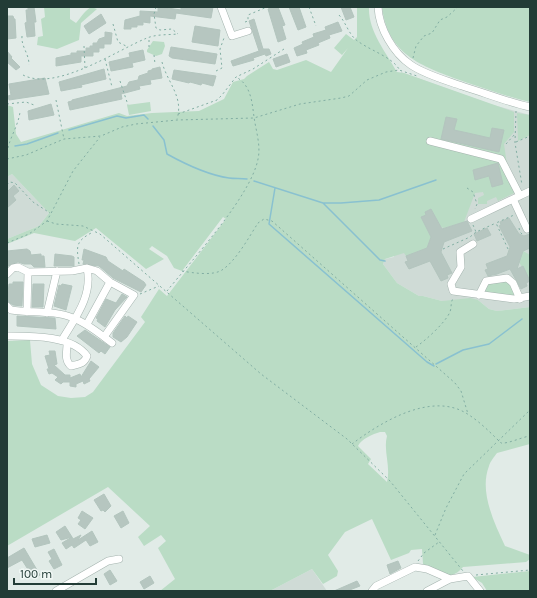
<svg xmlns="http://www.w3.org/2000/svg" width="537" height="598" viewBox="0 0 537 598" font-family="Karla,sans-serif">
	<style>
		.built { fill: #cfdbd6 }
		.green { fill: #badcc5; fill-rule: evenodd }
		.lines { fill: none; stroke-linecap: round; stroke-linejoin: round }
		.stream { stroke: #89c1d0; stroke-width: 1.5 }
		.building { fill: #b6c6c0; stroke: #b3c5be }
		.minor-casing { stroke: #a4b3ae; stroke-width: 8 }
		.path { stroke: #82aea3; stroke-width: 1; stroke-dasharray: 2 3; stroke-linecap: butt }
		.minor { stroke: #fff; stroke-width: 7 }
	</style>
	<rect width="100%" height="100%" fill="#e1ebe7"/>
	<path class="built" d="M401,72l89,32 40,11v192l-33,4 -8,-2 -11,-9 -36,1 -19,-5h-4l-22,-13 -14,-19 2,-5 9,-2z
		M12,174l37,39 -10,13 -32,13v-62z
		M312,569l15,22h-57z"/>
	<path class="green" d="M44,7h26v12l6,4c5,-5 7,-11 15,-16l6,2 -16,14 -2,17 -22,9 -20,-4 1,-8 5,-1 -2,-17 4,-2z
		M357,7h12c-1,24 17,45 28,65l7,1 110,39v20l-10,12 4,28 7,18 -1,3 -16,8 -2,-4 -9,4v3h-9v-6l6,-3 -1,-3 -8,1 -11,29 -20,6 -3,-1 -10,-18 -6,3 1,3 -5,2 10,20 -4,11 -21,8 -2,-3 -19,6 -2,5 14,19 22,13h4l19,5 28,-3 8,2 11,9 8,2 33,-4v137l-33,9c-3,4 -7,9 -8,13 -10,26 5,56 16,80l25,9v4l-4,3 -63,5c-13,16 -25,5 -40,-3l-1,-15 -11,1 -2,3 -18,7 -19,-41 -27,13 -17,23 10,16 -1,5 -14,8 -11,-15 -42,22h-110l15,-12 -17,-31 8,-7 -5,-6 -17,11 -6,-9 12,-11 -42,-39 -101,59v-205l23,-1 2,24 9,21 17,11 13,2 14,-1 8,-5 52,-70 -4,-5 18,-28 8,7 59,-77 -3,-2 -41,54 -8,-3 -7,-12 -15,-10 -3,3 15,10 -18,10 -50,-41 -21,13 -41,-8 -27,11v-5l32,-13 10,-13 -37,-39 -5,3v-72l6,2 3,27 5,8 98,-29 8,3 25,-3 47,-2 25,-12 9,-17 11,-3 3,-3 22,-14 4,7 4,1 29,-10 25,12 17,-24 -6,7 -8,-7 12,-14 8,6 3,-3zM380,432h5l2,4c-4,15 4,30 0,46l-19,-18 3,-5 -13,-13c3,-7 15,-12 22,-14z
		M382,7h148v95c-22,-5 -43,-13 -65,-20 -40,-15 -77,-25 -83,-75z
		M153,41l11,1 1,4 -3,8 -6,2 -9,-4v-2z
		M150,102l1,9 -22,4 -2,-10z
		M517,113l13,2v20l-12,6z
		M523,251l7,4v25l-11,-18z
		M509,281l8,16 -32,-3 -2,-6 3,-5z
		M530,571v20h-43l-5,-8 -10,-6z"/>
	<g class="lines">
		<path class="stream" d="M153,126l11,14 3,14c18,10 41,21 62,24 6,1 12,0 18,1
			M69,130l48,-14 9,2 18,-3 4,4
			M15,146l12,-2 31,-11
			M254,181l69,22h18l38,-3 57,-20
			M275,188l-6,36 158,138 7,4
			M323,203l57,57 5,1
			M436,364l27,-14 26,-6 33,-25"/>
	</g>
	<path class="building" d="M28,7h6l2,15h-2l1,14 -8,1 -2,-14 2,-1 -1,-12h2z
		M161,7l20,3v-3h32l-2,11 -35,-5 -1,6 -25,-3v7l-7,-1v3h-6v2h-6v2h-7l1,-9 15,-4v-5l18,1v-4z
		M273,7h5l7,18 -3,1 4,13 -8,3 -10,-33z
		M289,7h10l7,20 -8,3z
		M341,7h9l4,10 -8,3z
		M101,14l5,9 -17,11 -5,-8z
		M7,16h6l1,3h1l1,19 -9,1z
		M254,19l9,30h6l2,5 -5,2 -1,-2 -12,4 1,2 -21,6 -2,-5 28,-10 -10,-30z
		M338,22l4,9 -13,4 1,3 -12,5 1,2 -13,5 1,3 -10,3 -3,-8 9,-4 -1,-2 12,-5 -1,-3 13,-4 -1,-3z
		M195,26l25,4 -2,16 -26,-4z
		M105,32l7,1 -1,11h-7v4h-5v4h-6v4h-12v6l-25,4v-8l15,-3v-2h6v-2h9v-3h4v-2h3v-3h4l2,-4 6,-2z
		M171,47l46,7 -2,10 -43,-6 -3,-2z
		M143,50l2,10 -13,3 1,4 -22,4 -2,-9 21,-5 -1,-4z
		M7,51l5,6 -1,1 9,9 -4,3 -9,-8z
		M287,54l3,8 -14,5 -3,-8z
		M160,67l2,11 -12,2 1,4 -12,2 1,3 -19,5 1,5 -52,11 -2,-8 4,-1v-1l55,-14 2,-4 9,-2 1,-4 9,-3v-2l4,-1v-1z
		M104,69l2,10 -25,6 1,2 -21,4 -2,-9z
		M174,70l42,6 -3,10 -11,-3 -1,2 -11,-3 -1,1 -17,-4z
		M45,78l4,16 -40,6 -1,-4 3,-1 -2,-11z
		M51,104l3,11 -25,5 -1,-9z
		M446,117l11,2 -3,11 14,3 22,5 2,-10 12,2 -5,22 -58,-13z
		M498,163l5,21 -11,3 -3,-11 -14,4 -2,-10z
		M14,185l5,6 -6,5 3,4 -9,8v-16z
		M431,209l11,20 25,-8 5,10 -28,11 -3,10 11,21 -5,2 1,3 -7,3 -11,-20 -21,8 -4,-7 3,-1 -2,-5 21,-8 4,-11 -10,-20 5,-2 -1,-3z
		M509,218l10,16 5,2 6,-2v14l-7,3 -6,18 6,-3 7,15 -4,2 1,3 -6,3 -11,-20 -13,5 -9,2 -3,-6 3,-1 -2,-5 21,-8 3,-9 -11,-21 2,-1 -1,-3z
		M487,228l4,7 -14,6 -3,-7z
		M27,249l3,2 1,4 10,-1v2h3l1,11h-11l-3,-3h-7l-6,-2 -10,4 -1,-15z
		M84,249l22,8 2,4 15,10 1,-2 20,13 2,3 -5,7 -28,-14 -14,-12 -16,-2 1,-4h-2z
		M55,254l17,2 2,1v9h-20z
		M13,282h10l-1,24 -9,-1 -6,-4 2,-17h4z
		M33,284h11l-1,23h-11z
		M62,284l10,2 -6,24 -12,-4 5,-21 2,1z
		M122,294l5,3 -12,13 -10,17 -8,-6 1,-2 -2,-1 10,-19 10,4z
		M17,316l38,2 1,11 -39,-3z
		M125,316l2,2 1,-2 9,6 -10,15 -6,5 -8,-5v-4z
		M85,330l25,17 -5,7 -4,-3 -2,2 -22,-17z
		M49,351h6l2,13 -3,1 11,10h5v3l10,-4 1,3 10,-16 8,6 -10,12 1,2 -6,3 -1,-3 -7,3v3l-6,-1v-4h-7l-2,2 -6,-4 3,-3 -6,-4 -3,1 -2,-5h2l-4,-13 5,-1z
		M104,494l7,12 -6,6 -2,-2 -2,1 -7,-11z
		M82,511l11,7 -8,11 -7,-5 3,-4 -3,-2z
		M123,511l6,12 -8,5 -7,-12z
		M65,526l7,11 -11,3 -5,-8z
		M92,531l6,11 -8,4 -4,-6 -12,8 -2,-3 -6,4 -4,-6 10,-6 1,2 8,-4 -3,5z
		M47,535l3,8 -15,4 -3,-8z
		M24,548l16,27 -6,4 -12,-19 -15,8v-10z
		M54,549l8,16 -8,4 -5,-8 3,-2 -4,-7z
		M398,561l3,7 -11,6 -3,-9z
		M110,570l7,11 -7,4 -6,-11z
		M150,576l4,7 -10,6 -4,-7z
		M357,581l3,5 -13,5h-13z"/>
	<g class="lines">
		<g class="minor-casing">
			<path id="minor" d="M221,7l11,29 16,-5
				M378,7c1,21 15,46 33,58 15,10 34,15 51,21 23,7 45,16 68,21
				M430,141l71,18 19,37
				M513,199l14,30
				M471,219l59,-28
				M473,244l-13,8 1,15 -10,17 2,7 61,8 16,-3
				M7,274l6,-6 5,-1 10,5 44,-1 15,-3 10,3 13,11 24,13 -30,42
				M479,295l7,-14 21,-3 6,5 7,16
				M7,306l4,4c20,3 44,0 62,8 14,5 27,16 39,25
				M27,312l1,-40
				M47,313l10,-42
				M87,324l23,-42
				M7,336c24,0 65,-1 80,20 -3,8 -8,8 -16,10 -7,-6 -4,-14 -4,-22
				M62,340c13,-22 31,-44 25,-72
				M56,591l52,-30 11,-2
				M372,591l4,-5 39,-19 12,2 23,10
				M427,591l23,-12 18,-3 12,15"/>
		</g>
		<path class="path" d="M156,7l-2,7 2,14 4,2 12,-1 6,5
			M309,7l7,19
			M339,15c7,8 9,17 16,24 13,11 36,17 44,30
			M245,22l3,-1v-6l19,-8
			M113,24l5,18 10,5
			M22,36c-1,11 7,17 7,29
			M84,46l1,22
			M149,47v-9
			M154,55l1,9
			M413,58l3,-12 8,-10 8,-3 8,-13 7,-3 11,-10
			M105,59l7,28
			M162,62c5,20 22,35 15,57
			M216,71l6,-3 -2,-19 4,-11
			M23,75c33,17 94,-25 124,-37 10,-4 21,-3 31,-4
			M120,81l8,24
			M56,100l8,39
			M7,104l19,-2 8,3
			M516,111l-1,32 7,42
			M178,114l39,-14 5,-5 14,-18 17,-8 31,-20
			M516,142l14,-6
			M506,144l9,-10
			M7,153c2,-15 11,-26 13,-41
			M7,159l19,-4 38,-16 37,-3 21,-9 14,-3 41,-4 77,-2 46,-14 41,-6 8,-2 18,-16 19,-8 13,-2 18,6
			M7,185l3,-3 5,1 18,19 17,11
			M467,188l6,4 4,12 -2,5
			M47,221l9,3 27,2 17,8 161,140 86,65 43,42 73,90
			M473,225l3,7 20,-9
			M519,228l1,4 3,3
			M7,243l22,-9 18,-13 26,-50 27,-34
			M443,249l27,-12 6,-5
			M508,249l-12,-26 18,-8
			M79,264c-3,-19 -3,-23 14,-32
			M182,271c11,2 31,5 40,-1 14,-9 27,-33 36,-47l6,-4 8,2 183,162 6,8 7,23
			M167,291c25,-31 84,-95 91,-132 3,-13 -2,-28 -4,-42 -2,-15 -3,-32 -18,-40
			M140,294l19,-8
			M416,347c10,-7 29,-24 34,-35 2,-6 0,-10 4,-15
			M352,444c29,-22 81,-54 117,-29 11,7 23,19 32,28 7,1 21,-6 29,-7
			M435,535l11,-27 18,-34 66,-64
			M418,561l6,-8 15,-11
			M476,575l54,-5"/>
		<use href="#minor" class="minor"/>
	</g>
	<rect width="537" height="598" fill="none" stroke="#223c36" stroke-width="16"/>
	<path d="M14 578v6h82v-6" fill="none" stroke="#223c36" stroke-width="2"/>
	<text x="20" y="578" font-size="12" fill="#223c36" stroke="#f1f8f5" stroke-width="3" paint-order="stroke">100 m</text>
</svg>
